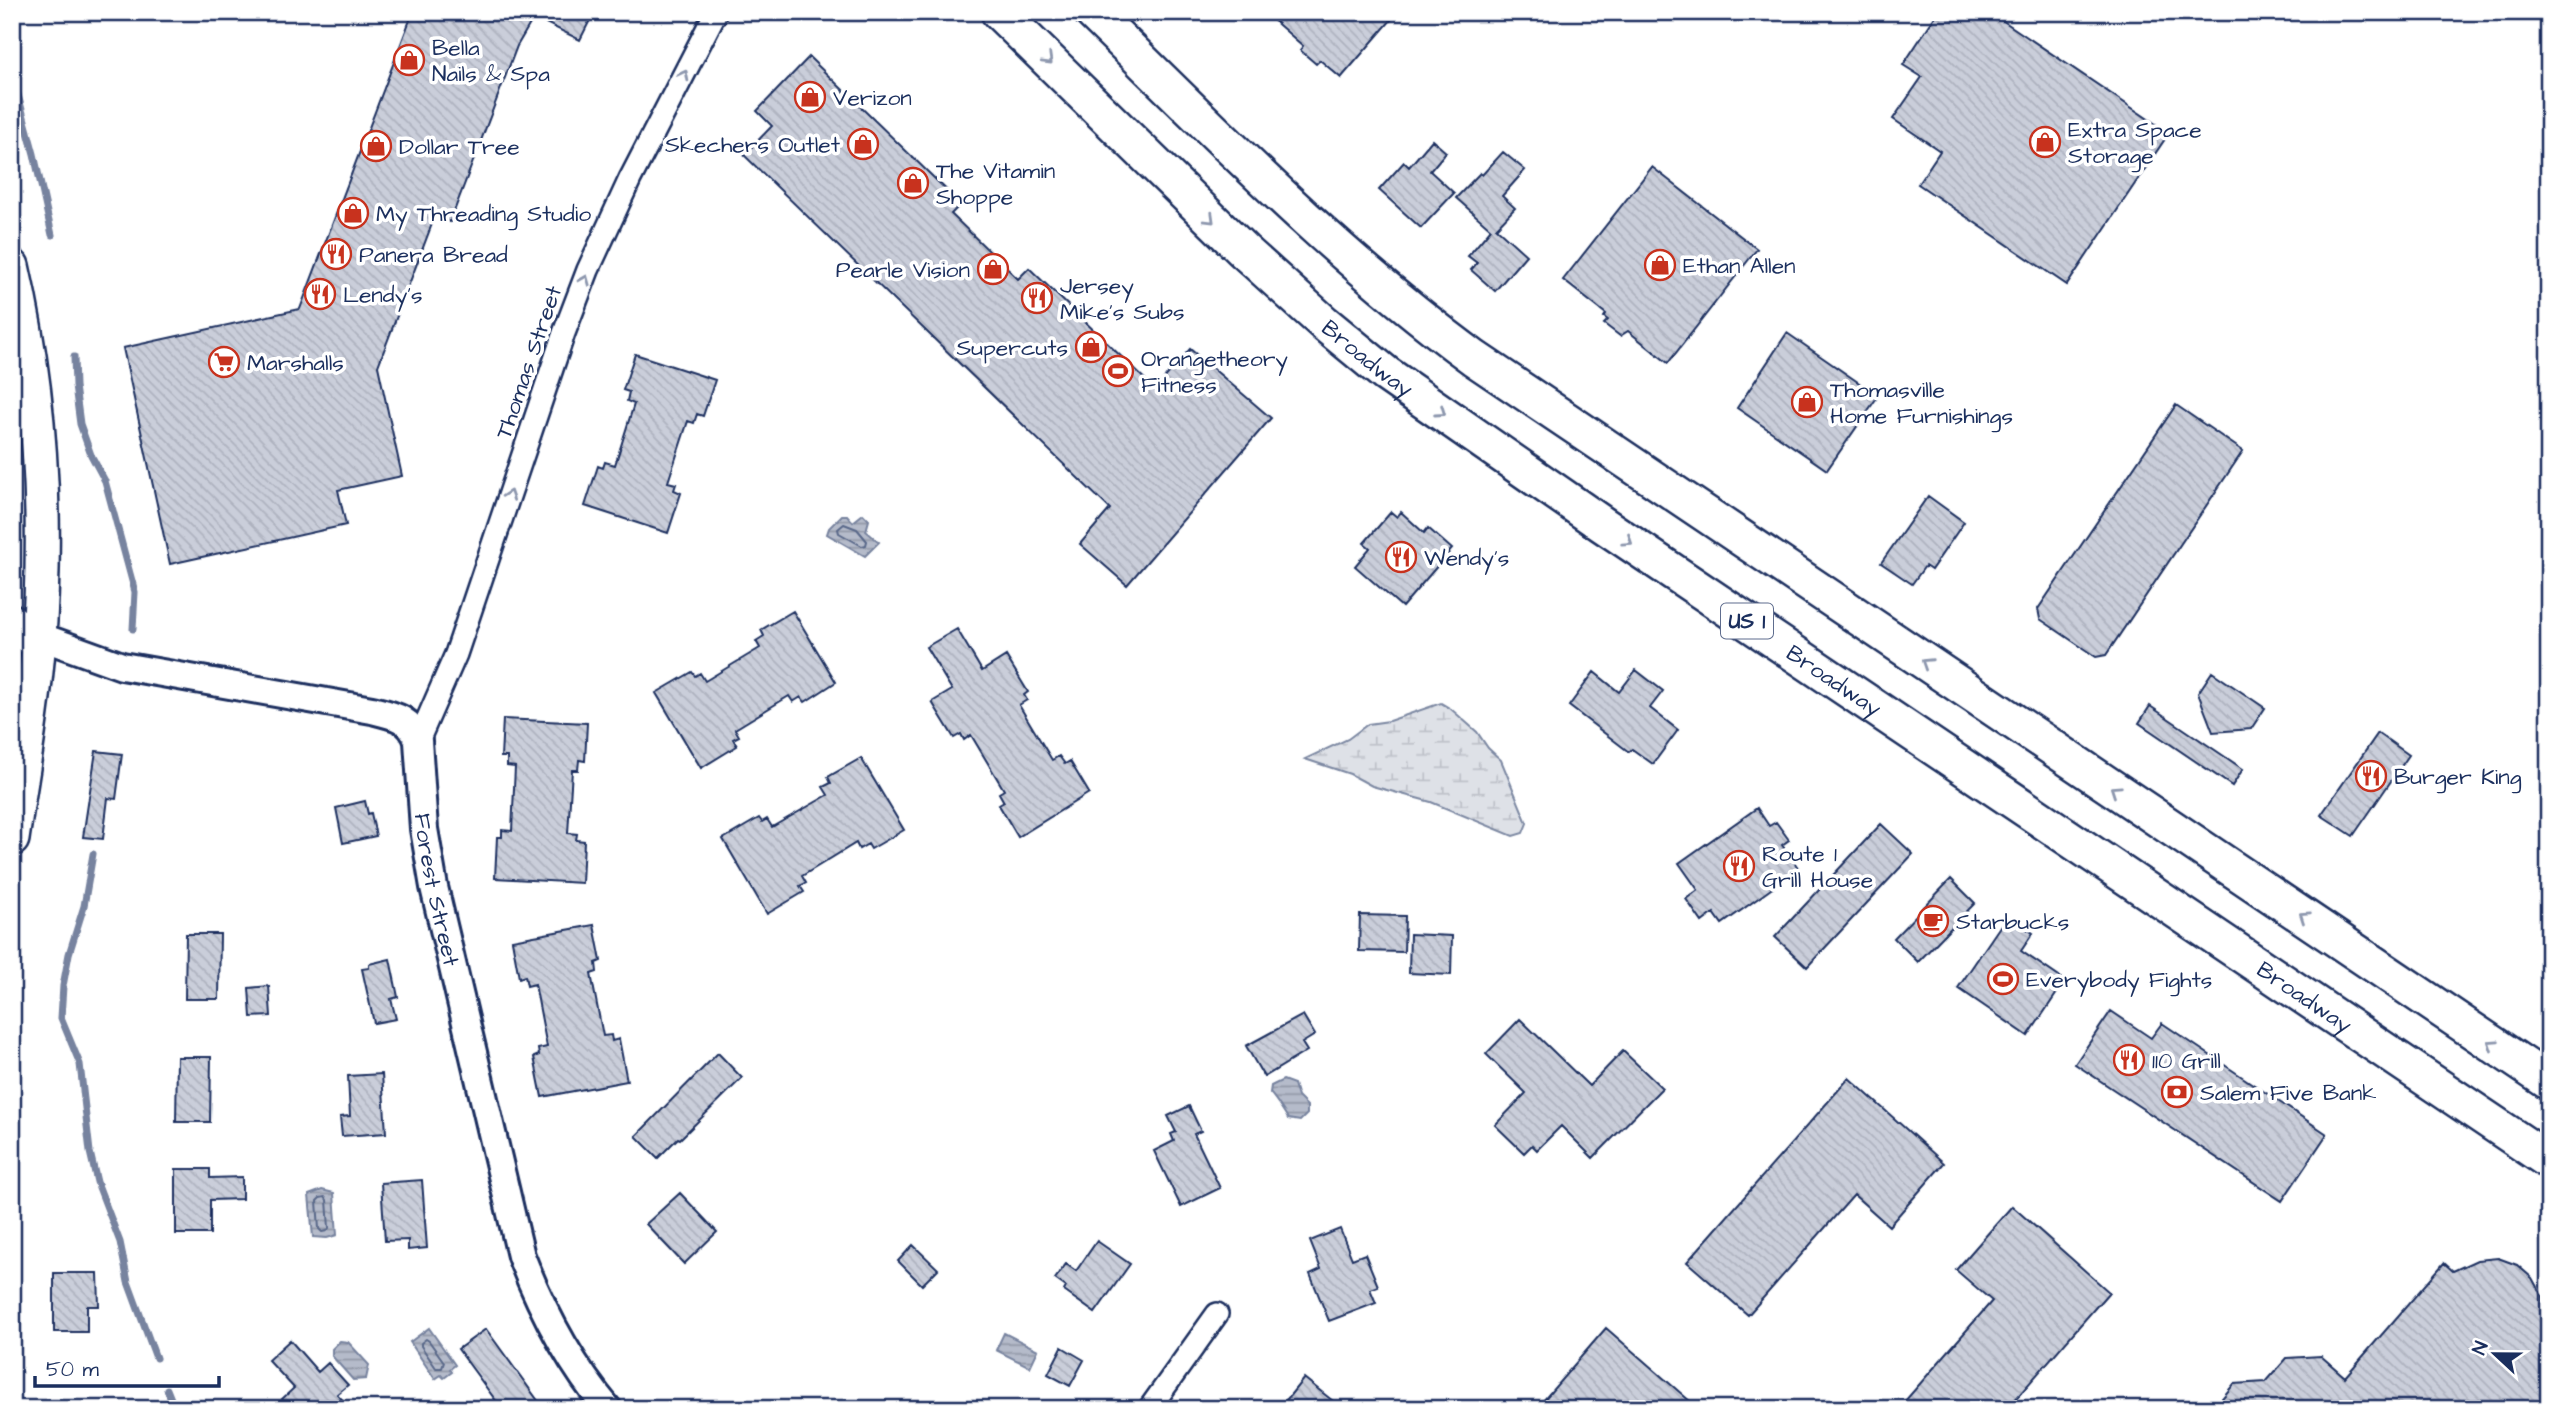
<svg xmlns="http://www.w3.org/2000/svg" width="2561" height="1421" viewBox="0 0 2561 1421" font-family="'Architects Daughter',sans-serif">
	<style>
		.wetland { fill: url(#wetland-marsh); stroke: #7c88a2; stroke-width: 2 }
		.water { fill: url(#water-rules); stroke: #77839f; stroke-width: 2 }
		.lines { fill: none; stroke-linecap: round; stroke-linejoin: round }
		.shore { stroke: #596789; stroke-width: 2 }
		.stream { stroke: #77839f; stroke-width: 7 }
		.building { fill: url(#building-back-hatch); stroke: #1b2f5e; stroke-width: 2 }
		.minor-casing { stroke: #1b2f5e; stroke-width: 26 }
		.tertiary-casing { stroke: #1b2f5e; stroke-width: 32 }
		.primary-casing { stroke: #1b2f5e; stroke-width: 38 }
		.trunk-casing { stroke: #1b2f5e; stroke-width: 40 }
		.minor { stroke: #fff; stroke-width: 21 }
		.tertiary { stroke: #fff; stroke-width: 26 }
		.primary { stroke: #fff; stroke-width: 33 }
		.trunk { stroke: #fff; stroke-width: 35 }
		.oneway { stroke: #8d97ae }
		.labels { text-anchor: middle; stroke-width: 7; stroke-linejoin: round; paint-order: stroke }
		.shield { fill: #fff; stroke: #5f6d8e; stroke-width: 2 }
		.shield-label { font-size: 21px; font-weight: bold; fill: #1b2f5e }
		.poi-label { font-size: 23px; fill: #1b2f5e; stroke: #fff; text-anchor: start }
		.street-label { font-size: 23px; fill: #1b2f5e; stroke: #fff }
	</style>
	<defs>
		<pattern id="wetland-marsh" width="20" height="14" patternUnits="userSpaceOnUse" patternTransform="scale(1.75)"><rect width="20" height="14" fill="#dee1e7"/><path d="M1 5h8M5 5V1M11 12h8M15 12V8" fill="none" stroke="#bec1c9"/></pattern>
		<pattern id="water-rules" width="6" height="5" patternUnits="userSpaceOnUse" patternTransform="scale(1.75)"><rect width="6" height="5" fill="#b5bbca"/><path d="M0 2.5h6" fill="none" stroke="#9298a7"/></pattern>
		<pattern id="building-back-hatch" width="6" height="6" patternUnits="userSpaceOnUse" patternTransform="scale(1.75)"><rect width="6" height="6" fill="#caceda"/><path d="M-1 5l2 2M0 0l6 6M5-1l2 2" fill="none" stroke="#adb1be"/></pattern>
	</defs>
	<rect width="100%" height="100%" fill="#fff"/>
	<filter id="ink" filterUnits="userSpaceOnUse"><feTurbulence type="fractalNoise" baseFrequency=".0143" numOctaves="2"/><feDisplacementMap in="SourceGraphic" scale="14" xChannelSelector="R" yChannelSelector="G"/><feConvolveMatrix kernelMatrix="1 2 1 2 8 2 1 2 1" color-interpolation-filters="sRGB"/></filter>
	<g filter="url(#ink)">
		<path class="wetland" d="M1441,703l10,6 26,23 11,16 13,12 26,63 -4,10 -10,3 -82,-34 -59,-16 -22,-12 -45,-15 43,-20 20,-15 21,-3z"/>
		<path class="water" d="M863,514l6,6 -3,11 13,11 -14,14 -38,-22 2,-6 13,-13h5l6,7z
			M1283,1080l11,4 4,13 9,9v8l-7,7 -12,-2c-3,-6 -14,-22 -18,-26l1,-7z
			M322,1190l12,3 3,42 -10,3 -14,-1 -4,-42z
			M429,1328l26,37 -5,4 2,3 -8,6 -3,-3 -6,4 -25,-37z
			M1004,1333l34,17 -8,17 -34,-17z
			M340,1341l8,1 21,23 -3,14 -13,1 -21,-24v-7z"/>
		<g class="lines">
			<path class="shore" d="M844,524l13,5 10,12 -1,4 -4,1 -23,-13 -1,-4z
				M325,1197l2,3 2,28 -2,3 -5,1 -3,-3 -2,-28 3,-3z
				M426,1339l3,2 15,21 -2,6h-6l-15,-22v-3z"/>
			<path class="stream" d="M12,73l22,81 18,81
				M74,357l1,29 5,38 11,31 14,26 30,111 -2,37
				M93,854l-9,52 -15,48 -6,32 -2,32 19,46 10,88 7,30 23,60 8,40 28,76
				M167,1389l8,20"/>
		</g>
		<path class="building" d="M413,12h181l-14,28 -46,-23 -17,29 -67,176 -15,-6 -57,150 24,110 -64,14 8,35 -176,39 -47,-216 177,-39z
			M1264,12h134l-57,66 -21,-18 -4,4 -16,-14 3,-4z
			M1938,12h52l179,121 -102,152 -149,-101 22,-33 -47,-32 29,-42 -19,-12z
			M809,57l152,147 -10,10 67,65 11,-11 126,121 35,-40 81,69 -144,167 -47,-41 30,-35 -366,-354 28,-29 -15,-15z
			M1432,140l14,12 -16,19 24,22 -33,35 -42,-38 25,-28 5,5z
			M1503,152l22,18 -23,26 13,12 -19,20 30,27 -31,36 -24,-21 6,-7 -9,-7 23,-27 -35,-31 24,-25 2,2z
			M1652,167l105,82 -89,114 -40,-32 -8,5 -16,-12 4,-4 -4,-3 2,-3 -43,-34z
			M1787,333l91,63 -51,74 -90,-62z
			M635,354l80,26 -12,36 -6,-2 -3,9 -6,-2 -20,61 8,2 -2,6 7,3 -13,40 -83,-27 13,-40 5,2 2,-6 10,3 19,-61 -7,-3 2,-9 -6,-2z
			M2176,405l67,46 -137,204 -10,2 -56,-38 -2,-10z
			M1928,496l36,26 -33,48 -6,-4 -13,18 -31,-21z
			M1391,512l6,5 4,-5 23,21 4,-5 24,21 -50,58 -47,-41 15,-18 -6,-5z
			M793,611l43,71 -31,20 -4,-5 -8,5 -4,-6 -54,33 4,7 -6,3 4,7 -36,22 -45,-75 36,-21 3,4 5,-3 5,8 55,-33 -4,-7 8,-5 -3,-6z
			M957,629l25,42 24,-15 22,36 -4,3 3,5 -8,5 33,55 7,-4 6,8 5,-3 19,32 -71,44 -19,-32 5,-3 -5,-9 5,-3 -33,-55 -7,5 -3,-6 -7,4 -22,-36 20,-12 -26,-43z
			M1636,670l27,21 -13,17 28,22 -25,34 -21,-15 -3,3 -60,-46 25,-34 25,20z
			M2212,672l53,36 -14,21 -38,3 -15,-39z
			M2150,706l93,63 -11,17 -93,-63z
			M503,719l84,4 -2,38 -6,-1 -1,10h-6l-4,63 9,1 -1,6 8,1 -2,42 -87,-5 2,-41h5v-7l10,1 3,-64 -8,-1v-9h-6z
			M2378,733l31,22 -56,81 -32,-21z
			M96,751l26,3 -6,45 -8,-1 -5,41 -20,-2z
			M861,758l43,72 -33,19 -3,-5 -9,5 -3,-6 -54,33 4,7 -6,3 4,6 -37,22 -44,-75 36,-21 3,4 5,-3 5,8 56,-32 -5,-8 8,-4 -3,-6z
			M365,801l3,13 3,-1 5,23 -33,7 -7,-35z
			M1757,808l12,18 7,-4 13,18 -7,5 17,24 -77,55 -8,-11 -12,9 -16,-23 12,-9 -19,-27z
			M1881,824l32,30 -106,113 -32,-30z
			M1951,879l24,24 -57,59 -24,-24z
			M1360,915l45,1 -1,36 -45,-1z
			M2007,916l26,17 -12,18 44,30 -37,55 -70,-48z
			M594,925l7,36 -5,2 1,9 -6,2 12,62 8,-1 1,6 7,-2 8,42 -85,16 -8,-40 5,-2 -1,-6 9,-2 -12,-63 -8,2 -2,-10 -6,2 -7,-38z
			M186,934h34l-1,65h-34z
			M1410,934l42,2 -1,39 -42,-2z
			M390,959l8,38 -7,2 5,20 -22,4 -12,-54 7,-1v-4z
			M269,986l2,30 -20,1 -2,-29z
			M2111,1011l40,27 11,-15 165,111 -45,67 -207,-137z
			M1303,1015l12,20 -13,8 5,8 -43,26 -18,-31z
			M1520,1019l69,67 34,-35 39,37 -69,70 -32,-32 -24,24 -5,-5 -8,8 -29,-28 31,-32 -40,-39z
			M718,1053l24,25 -62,61 -2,-1 -20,20 -22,-22z
			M177,1057h34l-1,65h-34z
			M382,1074l4,59 -44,3 -2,-19 10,-1 -2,-40z
			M1849,1078l95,85 -55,63 -35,-31 -106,120 -61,-53z
			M1189,1106l12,25 -7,3 26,54 -39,19 -27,-56 20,-10 -3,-7 5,-2 -8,-16z
			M176,1169h34v9l32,-1v22l-32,1v34h-34z
			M422,1180l5,68 -19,2v-10l-23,1 -4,-58z
			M680,1193l37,39 -33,32 -38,-40z
			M2012,1206l97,86 -102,117h-109l94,-108 -36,-31z
			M1340,1229l12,30 13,-5 13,32 -8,3 6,14 -47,18 -19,-47 11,-5 -11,-28z
			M1097,1241l33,23 -35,49 -31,-22 2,-4 -11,-8 11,-15 10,7z
			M913,1245l25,24 -16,16 -24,-24z
			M2498,1258l19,7 15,13 10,18 1,17 6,6v90h-336l21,-25 32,-2 21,-24 34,-2 24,21 99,-114 9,8 24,-11z
			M54,1273h44l1,33h-12v26h-33z
			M1606,1328l93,81h-163z
			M486,1329l58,80h-42l-44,-60z
			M290,1340l28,32 10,-9 20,22 -11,9 14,15h-60l-9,-10 12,-11 -26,-28z
			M1062,1347l22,13 -14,26 -22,-12z
			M1304,1378l39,31h-64z"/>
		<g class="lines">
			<g class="minor-casing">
				<path id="minor" d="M12,614l27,22
					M12,643l27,-7
					M418,741l38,-87 108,-321 24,-63 42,-91 86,-167
					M1149,1409l68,-95"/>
			</g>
			<g class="tertiary-casing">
				<g id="tertiary">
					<path id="s1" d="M39,636l83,30 250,44c21,5 39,8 46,31l6,88 10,58 87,369c21,54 49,108 87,153"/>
				</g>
			</g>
			<g class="primary-casing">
				<path id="primary" d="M12,266c29,126 36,256 26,384 -5,64 -17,127 -26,189"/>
			</g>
			<g class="trunk-casing">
				<g id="trunk">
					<path id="s2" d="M999,12l245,239 80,72 62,51 216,150 947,637"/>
					<path d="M1092,12c123,120 243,244 382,346l1075,724"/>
				</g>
			</g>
			<use href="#minor" class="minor"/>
			<use href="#tertiary" class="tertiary"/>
			<use href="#primary" class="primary"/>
			<use href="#trunk" class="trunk"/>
		</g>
		<defs><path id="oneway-chevron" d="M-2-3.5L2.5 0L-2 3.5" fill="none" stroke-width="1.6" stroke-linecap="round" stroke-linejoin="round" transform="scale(1.75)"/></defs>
		<g class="oneway">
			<use href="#oneway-chevron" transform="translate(1048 60) rotate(44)"/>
			<use href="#oneway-chevron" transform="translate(684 75) rotate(-63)"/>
			<use href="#oneway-chevron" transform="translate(1210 219) rotate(44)"/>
			<use href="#oneway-chevron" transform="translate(585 280) rotate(-68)"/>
			<use href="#oneway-chevron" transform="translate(1441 412) rotate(35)"/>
			<use href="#oneway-chevron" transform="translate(509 495) rotate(-71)"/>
			<use href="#oneway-chevron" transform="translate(1628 541) rotate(34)"/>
			<use href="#oneway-chevron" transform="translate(1926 663) rotate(-147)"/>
			<use href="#oneway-chevron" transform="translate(2115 790) rotate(-146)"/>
			<use href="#oneway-chevron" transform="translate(2304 916) rotate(-146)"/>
			<use href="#oneway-chevron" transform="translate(2492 1044) rotate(-146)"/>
		</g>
	</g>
	<defs>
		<g id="shop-ring" transform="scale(1.575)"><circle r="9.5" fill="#fff" stroke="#c8321e" stroke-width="1.5"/><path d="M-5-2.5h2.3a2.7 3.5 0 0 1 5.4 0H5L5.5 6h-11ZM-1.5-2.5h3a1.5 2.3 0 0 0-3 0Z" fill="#c8321e"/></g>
		<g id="restaurant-ring" transform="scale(1.575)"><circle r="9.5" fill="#fff" stroke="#c8321e" stroke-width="1.5"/><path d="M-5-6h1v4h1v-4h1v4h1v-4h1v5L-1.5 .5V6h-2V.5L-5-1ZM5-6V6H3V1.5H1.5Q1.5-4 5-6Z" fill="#c8321e"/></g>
		<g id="supermarket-ring" transform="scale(1.575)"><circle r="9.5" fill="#fff" stroke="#c8321e" stroke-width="1.5"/><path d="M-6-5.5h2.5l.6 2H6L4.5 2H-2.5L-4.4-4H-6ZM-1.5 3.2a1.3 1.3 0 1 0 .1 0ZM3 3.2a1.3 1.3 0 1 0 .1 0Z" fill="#c8321e"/></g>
		<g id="stadium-ring" transform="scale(1.575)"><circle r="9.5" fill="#fff" stroke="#c8321e" stroke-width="1.5"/><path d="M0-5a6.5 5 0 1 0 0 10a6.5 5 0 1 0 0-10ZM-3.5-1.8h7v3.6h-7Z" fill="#c8321e"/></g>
		<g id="cafe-ring" transform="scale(1.575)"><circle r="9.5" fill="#fff" stroke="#c8321e" stroke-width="1.5"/><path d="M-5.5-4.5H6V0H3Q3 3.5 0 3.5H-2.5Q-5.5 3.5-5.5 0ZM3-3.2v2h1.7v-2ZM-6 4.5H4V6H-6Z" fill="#c8321e"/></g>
		<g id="bank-ring" transform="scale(1.575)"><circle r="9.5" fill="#fff" stroke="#c8321e" stroke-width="1.5"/><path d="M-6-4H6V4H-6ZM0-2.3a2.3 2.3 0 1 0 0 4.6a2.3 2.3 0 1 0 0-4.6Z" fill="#c8321e"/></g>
	</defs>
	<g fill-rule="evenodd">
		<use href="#shop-ring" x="409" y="60"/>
		<use href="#shop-ring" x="810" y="97"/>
		<use href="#shop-ring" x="2045" y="142"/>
		<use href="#shop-ring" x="863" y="144"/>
		<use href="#shop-ring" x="376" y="146"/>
		<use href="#shop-ring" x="913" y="183"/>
		<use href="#shop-ring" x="353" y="213"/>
		<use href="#restaurant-ring" x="336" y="254"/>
		<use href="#shop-ring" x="1660" y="265"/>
		<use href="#shop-ring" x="993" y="269"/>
		<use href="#restaurant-ring" x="320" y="294"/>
		<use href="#restaurant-ring" x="1037" y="298"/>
		<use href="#shop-ring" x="1091" y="347"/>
		<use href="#supermarket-ring" x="224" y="362"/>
		<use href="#stadium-ring" x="1118" y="371"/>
		<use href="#shop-ring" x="1807" y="402"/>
		<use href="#restaurant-ring" x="1401" y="557"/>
		<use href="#restaurant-ring" x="2371" y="776"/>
		<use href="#restaurant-ring" x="1739" y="866"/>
		<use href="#cafe-ring" x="1933" y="921"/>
		<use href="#stadium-ring" x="2003" y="979"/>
		<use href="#restaurant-ring" x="2129" y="1060"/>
		<use href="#bank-ring" x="2177" y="1092"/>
	</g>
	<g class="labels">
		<rect class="shield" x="1721" y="603.5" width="52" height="35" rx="5"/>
		<g class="shield-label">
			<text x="1747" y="628">US 1</text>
		</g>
		<g class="poi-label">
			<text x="432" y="55">Bella<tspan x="432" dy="26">Nails &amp; Spa</tspan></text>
			<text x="833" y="105">Verizon</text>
			<text x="2068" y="137">Extra Space<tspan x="2068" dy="26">Storage</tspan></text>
			<text x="840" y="152" text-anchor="end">Skechers Outlet</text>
			<text x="399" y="154">Dollar Tree</text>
			<text x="936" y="178">The Vitamin<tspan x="936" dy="26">Shoppe</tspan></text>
			<text x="376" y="221">My Threading Studio</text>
			<text x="359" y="262">Panera Bread</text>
			<text x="1683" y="273">Ethan Allen</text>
			<text x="970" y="277" text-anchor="end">Pearle Vision</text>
			<text x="1060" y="293">Jersey<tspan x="1060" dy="26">Mike's Subs</tspan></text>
			<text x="343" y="302">Lendy's</text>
			<text x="1068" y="355" text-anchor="end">Supercuts</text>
			<text x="1141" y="366">Orangetheory<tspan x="1141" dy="26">Fitness</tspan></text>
			<text x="247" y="370">Marshalls</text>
			<text x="1830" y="397">Thomasville<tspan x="1830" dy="26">Home Furnishings</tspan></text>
			<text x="1424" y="565">Wendy's</text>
			<text x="2394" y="784">Burger King</text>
			<text x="1762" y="861">Route 1<tspan x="1762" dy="26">Grill House</tspan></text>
			<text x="1956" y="929">Starbucks</text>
			<text x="2026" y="987">Everybody Fights</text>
			<text x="2152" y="1068">110 Grill</text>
			<text x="2200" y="1100">Salem Five Bank</text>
		</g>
		<g class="street-label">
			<text dy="8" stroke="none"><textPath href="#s2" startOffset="506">Broadway</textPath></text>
			<text transform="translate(528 362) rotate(-71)" y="8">Thomas Street</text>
			<text dy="8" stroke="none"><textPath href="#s2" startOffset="1073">Broadway</textPath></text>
			<text dy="8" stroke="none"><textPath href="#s1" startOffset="551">Forest Street</textPath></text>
			<text dy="8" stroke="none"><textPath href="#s2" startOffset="1640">Broadway</textPath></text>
		</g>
	</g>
	<rect width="2561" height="1421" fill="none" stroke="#fff" stroke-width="42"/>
	<rect x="21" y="21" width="2519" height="1379" fill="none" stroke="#1b2f5e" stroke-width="2.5" filter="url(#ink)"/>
	<g transform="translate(2495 1354) rotate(292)" stroke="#ffffff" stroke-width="5" paint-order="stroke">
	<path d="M0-5L12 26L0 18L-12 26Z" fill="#1b2f5e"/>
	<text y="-10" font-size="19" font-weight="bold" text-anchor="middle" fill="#1b2f5e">N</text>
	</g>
	<path d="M35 1376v10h184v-10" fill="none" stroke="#1b2f5e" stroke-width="3.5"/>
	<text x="46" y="1376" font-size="21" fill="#1b2f5e" stroke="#ffffff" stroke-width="5" paint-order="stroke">50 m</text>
</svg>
